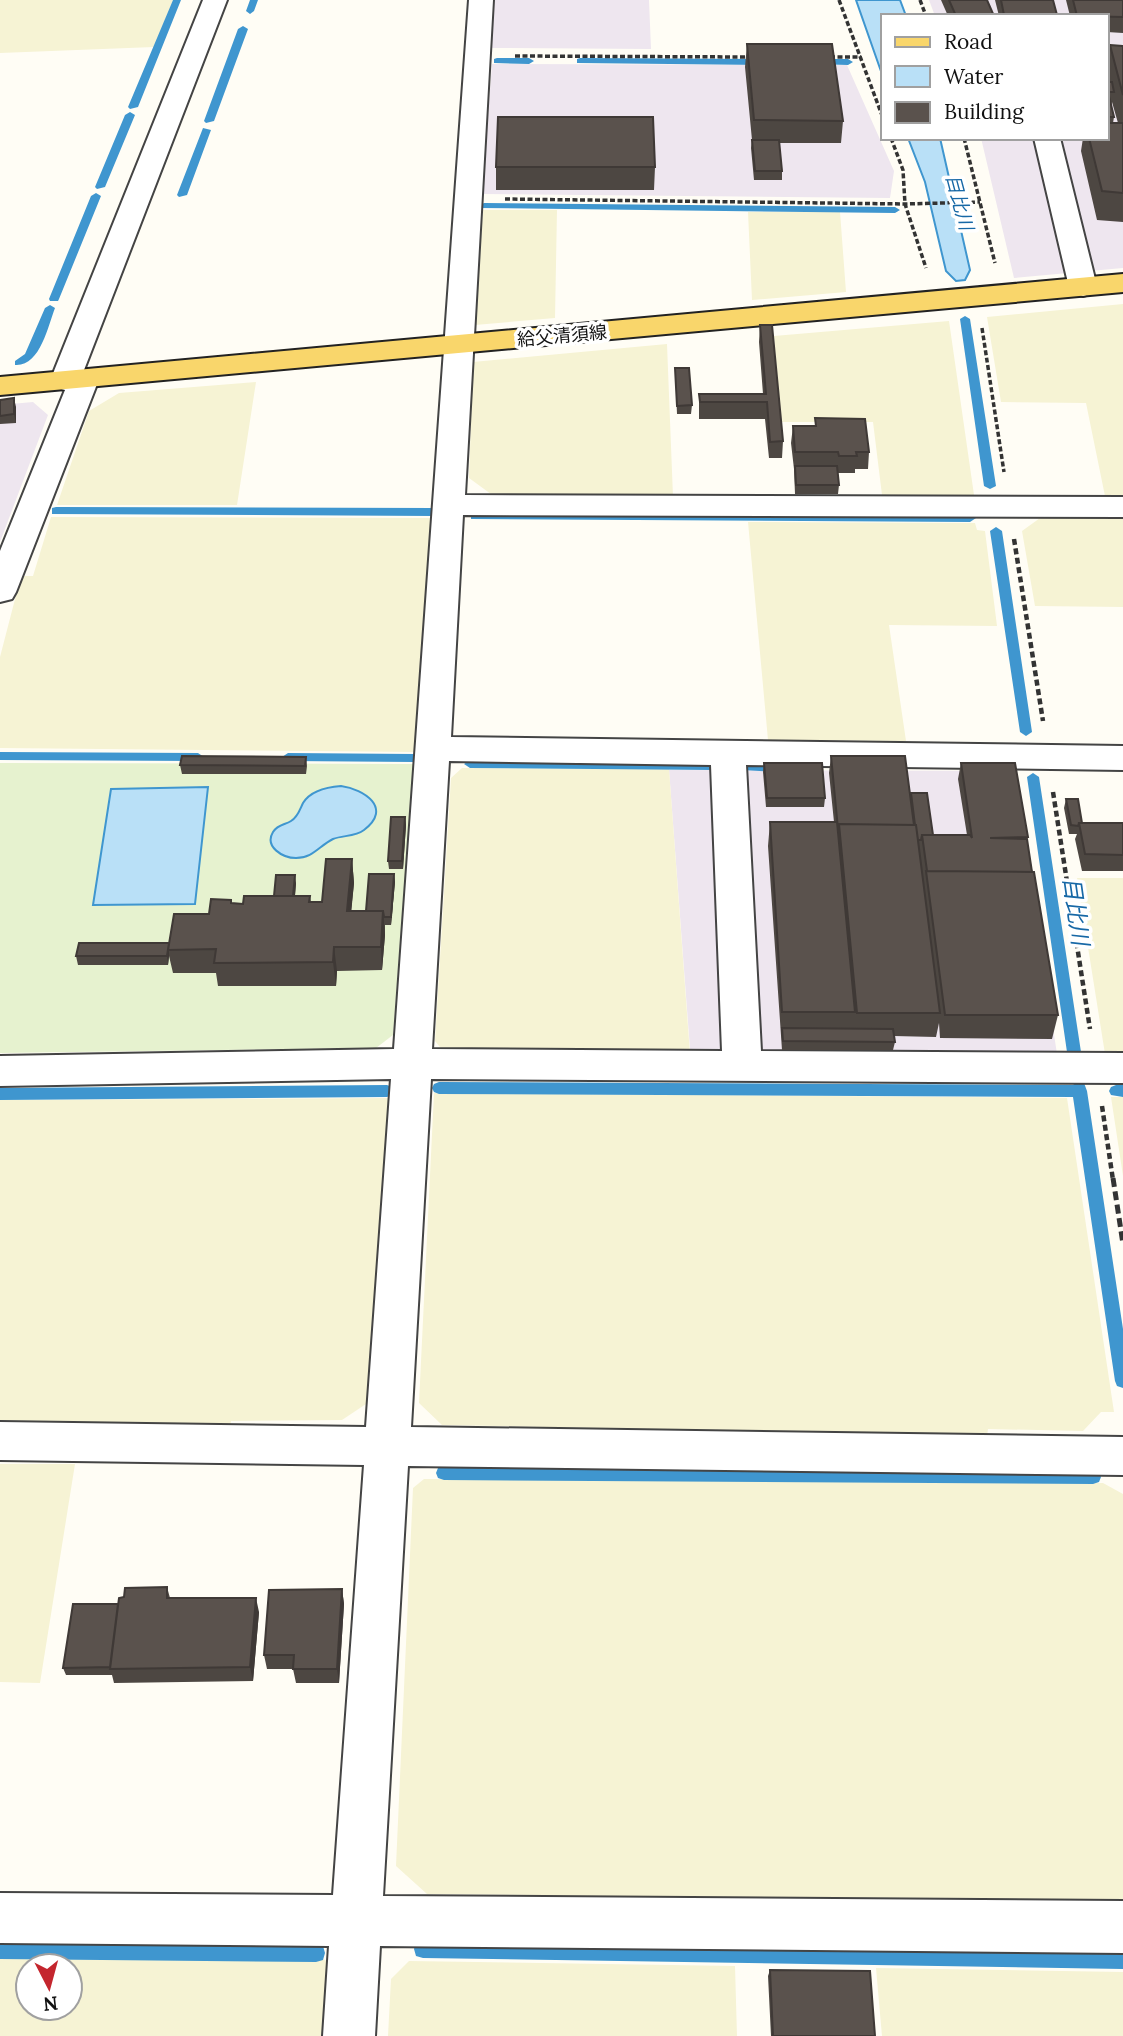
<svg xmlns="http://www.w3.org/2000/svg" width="1123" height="2036" viewBox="0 0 1123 2036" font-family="Lora,'Noto Sans JP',serif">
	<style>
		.industrial { fill: #eee6ef }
		.farmland { fill: #f6f3d4; fill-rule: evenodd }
		.pitch { fill: #e6f2cf }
		.water { fill: #b9e0f7; stroke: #3f96cf; stroke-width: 2 }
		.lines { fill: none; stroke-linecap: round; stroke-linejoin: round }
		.stream { fill: #3f96cf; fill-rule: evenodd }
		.minor-casing { stroke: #444; stroke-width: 4 }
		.major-casing { stroke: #222; stroke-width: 4 }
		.path-far2 { stroke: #333; stroke-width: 3.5; stroke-dasharray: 5 2.5; stroke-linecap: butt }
		.path-far1 { stroke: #333; stroke-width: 4.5; stroke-dasharray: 6 3.5; stroke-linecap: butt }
		.path { stroke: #333; stroke-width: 5; stroke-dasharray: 9 4.5; stroke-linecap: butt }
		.minor { fill: #fff; fill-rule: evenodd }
		.major { fill: #f9d66b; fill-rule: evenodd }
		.wall { fill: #4d4742; fill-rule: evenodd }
		.shaded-wall { fill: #3f3936 }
		.building { fill: #5a524d; stroke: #3f3936; stroke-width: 2 }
		.labels { text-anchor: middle; stroke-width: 7; stroke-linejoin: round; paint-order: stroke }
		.far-street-label { font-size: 18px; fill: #111; stroke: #fff }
		.far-water-label { font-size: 19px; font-style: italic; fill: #1768a6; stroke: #fff }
		.water-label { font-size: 23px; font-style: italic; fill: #1768a6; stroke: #fff }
	</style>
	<rect width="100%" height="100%" fill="#fffdf5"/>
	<path class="industrial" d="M494,0h155l2,49 -160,-1z
		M929,0h194v54h-16v-38h-172z
		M492,64l355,1 47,106 -4,27 -408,-4z
		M1107,67h16v201l-109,10 -33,-140h126z
		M33,402l15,13 -48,127v-137z
		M669,770l345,1 43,283 -367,-5z"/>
	<path class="farmland" d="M0,0h173l-19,47 -154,6z
		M483,210h74l-2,108 -80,7z
		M748,212h92l6,80 -94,8z
		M1123,304v197h-17l-20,-98 -85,-1 -14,-85z
		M949,321l25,174h-92l-9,-73h-92l-7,-86z
		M667,344l6,153h-178l-26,-19 4,-116z
		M256,382l-19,123h-180l32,-94 30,-18z
		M51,517l383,1 -19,234 -415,-4v-91l21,-81h12z
		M1040,518h83v89l-88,-1 -13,-75z
		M748,522l227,1 2,7 8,1 12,95 -108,-1 17,116 -138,-1z
		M462,768l207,1 21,285 -246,-2 -9,-11 16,-263z
		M1077,878h46v176h-18z
		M434,1093l633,5 47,314h-13l-18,19 -95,-2 -1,7 -545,-11 -23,-22z
		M1111,1097h12v79z
		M389,1098l-7,187h-7l-6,117 -27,18 -111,1 -1,7 -230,-2v-326z
		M0,1464h75l-35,219 -40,-1z
		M424,1479l679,4 20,11v412l-583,-1v-10l-113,-1 -31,-28 17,-378z
		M0,1958l323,1 10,5 -5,72h-328zM28,1966h42v42h-42z
		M409,1961l326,5 2,70h-349l3,-57z
		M876,1968l247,4v64h-241z"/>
	<path class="pitch" d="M0,763l414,1 -21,271 -17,13 -376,5z"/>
	<path class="water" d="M856,0h44l6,16h-23v61z
		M908,138h32l30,132 -5,10 -9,1 -10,-10 -21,-89z
		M341,786c23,3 52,22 23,44 -9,7 -21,5 -31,9 -14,7 -20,19 -37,19 -13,0 -32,-11 -23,-26 5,-8 12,-7 18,-11 7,-4 9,-12 12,-18 8,-13 24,-16 38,-17z
		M208,787l-13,117 -102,1 18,-116z"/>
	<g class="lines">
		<path class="stream" d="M173,0h8l-43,107 -8,2 -2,-2z
			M250,0h8l-4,11 -4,3 -4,-3z
			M243,26l5,3 -34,92 -8,2 -2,-2 34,-92z
			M497,58h32l5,3 -5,3 -35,-1v-4z
			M580,58l184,1 5,3 -5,3 -187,-2v-4z
			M815,59h33l5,3 -5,3 -36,-1 -2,-2z
			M130,112l5,3 -30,72 -8,2 -2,-2 30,-72z
			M203,128l8,2 -24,65 -8,2 -2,-2z
			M96,193l5,3 -42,103 -1,2h-8l-1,-2 42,-103z
			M484,203l411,4 5,3 -5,3 -415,-5 -1,-2z
			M50,305l5,3c-7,18 -15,59 -40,57v-4l10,-7 20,-46z
			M965,316l5,3 26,167 -6,3 -6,-3 -24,-167z
			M56,507l378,1 6,4 -6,4 -382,-2v-6z
			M475,512l495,2 6,4 -6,4 -499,-3v-6z
			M996,527l6,4 30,201 -6,4 -6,-4 -30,-201z
			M0,752l198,1 6,4 -6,4 -198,-1z
			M288,753l126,1 6,4 -6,4 -126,-1 -6,-4z
			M470,760l241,2 6,4 -6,4 -241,-2 -6,-4z
			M747,763l34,1 6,4 -6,4 -39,-2 -1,-3z
			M1033,773l6,4 42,275 -2,4h-10l-2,-4 -40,-275z
			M1079,1081l5,2 3,8 36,238v59l-6,-2 -2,-5 -42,-284 -634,-3 -5,-2 -2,-4 2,-4 5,-2 634,3z
			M387,1085l5,2 2,4 -2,4 -5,2 -387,3v-12z
			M1116,1085h7v12l-12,-2 -2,-4 2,-4z
			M444,1466l649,4 6,2 2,5 -2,5 -6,2 -649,-4 -6,-2 -2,-5 2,-5z
			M423,1940l700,11v18l-700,-11 -7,-2 -2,-7 2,-7z
			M0,1941l316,3 7,2 2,7 -2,7 -7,2 -316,-3z"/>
		<g class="minor-casing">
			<path id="minor" d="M203,0h24l-143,370 10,3 5,6 -83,213 -4,7 -12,3v-51l65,-161 -11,-3 -4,-6z
				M469,0h24l-28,495 658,2v20l-660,-2 -12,222 672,9v24l-377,-5 15,286 362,2v30l-692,-4 -20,348 712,10v38l-715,-9 -25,430 740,5v52l-743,-7 -5,90h-52l6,-90 -329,-3v-50l333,2 31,-430 -364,-5v-38l366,5 25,-348 -391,7v-30l394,-7zM449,761l262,4 11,286 -290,-2z
				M1034,138h26l37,149 -4,6 -10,3 -10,-3 -4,-6z"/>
		</g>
		<g class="major-casing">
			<path id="major" d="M1123,274v18l-1123,103v-18z"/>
		</g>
		<path class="path-far2" d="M839,0l44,118
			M920,0l6,16
			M515,56l236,1
			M830,57h31
			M891,138l12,32 2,34 21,64
			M964,138l31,125
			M505,199l400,5 75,-2
			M982,328l22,144"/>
		<path class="path-far1" d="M1014,539l29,182
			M1053,792l37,237
			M1102,1106l11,74"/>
		<path class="path" d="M1113,1178l10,66"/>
		<use href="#minor" class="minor"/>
		<use href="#major" class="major"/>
	</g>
	<path class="wall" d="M941,0h46l7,16h-46z
		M995,0h58l4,16h-58z
		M1066,0h57v33l-16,-1v-16h-37z
		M747,44l96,77 -2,22h-62l3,28v9h-28l-3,-32 1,-8 -7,-73z
		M1110,45l13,1v176l-26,-2 -16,-69 2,-13h24v-76zM1112,102l6,21h-5l1,-6 -3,-10z
		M496,167h159l-1,23h-158z
		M760,325l23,116 -1,17h-13l-4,-39h-66v-25h64l-4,-52z
		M675,368l17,37 -1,9h-14z
		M0,400l16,7v16l-16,1z
		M815,418l54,34 -1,17h-13v4h-17l1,12 -1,9h-43l-1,-25 -3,-26 2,-17h22z
		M831,756l79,39 23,40h34l-9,-56 3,-16 67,74 -1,4 31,174 -6,24 -112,-1 -1,-15 -3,14 -42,-1 1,6 -2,8h-111l-14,-204 2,-24h64l-5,-49z
		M306,757l1,9 -1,8h-124l-2,-9z
		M764,763l61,35 -1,9h-58l-3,-35z
		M1066,799l16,24h41v48h-41l-7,-32 2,-5h-8l-5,-26z
		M405,817l1,8 -3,44h-14l-1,-8z
		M352,859l2,24 -3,28h15l28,-37 1,8 -4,43h-6v10l-3,35 -45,1 -1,15h-118l-2,-13h-43l-4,-17 -1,9h-90l-2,-9 93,-13 40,-29 23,-11 11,1 31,-8 22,-13 -1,13h15l1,6h11z
		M167,1587l3,11 89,14 -6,69 -139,2 -2,-8h-46l-3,-7 61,-71z
		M342,1589l2,15 -5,79h-43l-3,-14h-26l-3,-14z
		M770,1970l105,66h-104l-3,-60z"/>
	<path class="shaded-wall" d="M14,398l2,9v16l-2,-9z
		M405,817l1,8 -3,44 -1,-8z
		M352,859l2,24 -5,52 -2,-24z
		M394,874l1,8 -4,43v-8z
		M295,875l1,8 -2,23 -1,-9z
		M383,911l2,24 -3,35 -1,-23z
		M169,943v13l-1,9 -1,-9z
		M334,947l3,24 -1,15 -3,-24z
		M342,1589l2,15 -5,79 -2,-14z
		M256,1598l3,14 -6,69 -3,-14z"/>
	<path class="building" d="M949,0h38l7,16h-38z
		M1001,0h52l4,15h-53z
		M1073,0h50v17l-46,-1z
		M747,44h85l11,77 -89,-1z
		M1110,45l13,1v49z
		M1107,82h5l2,10h-6l6,25h-7z
		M498,117h155l2,50h-159z
		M1107,123h16v70l-21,-2 -13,-53h18z
		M752,140h27l3,31h-27z
		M760,325h12l11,116 -13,1 -3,-40h-67l-1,-8h67z
		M675,368h14l3,37 -15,1z
		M14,398v16l-14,2v-16z
		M815,418l50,1 4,33h-13l1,4h-18l-1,-4h-43l-2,-26h23z
		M795,466h42l2,19h-43z
		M182,756l124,1 -1,9 -125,-1z
		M831,756h74l9,69 -75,-1 -1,5z
		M764,763h58l3,35h-58z
		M961,763h54l13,74 -38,1 37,1 5,33 -105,-1 -5,-36h48l2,3z
		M911,793h16l6,42h-11l-1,5h-3l-2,-15h-1z
		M1066,799h12l4,24h-3l-1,3 -7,-1z
		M391,817h14l-3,44h-14z
		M770,822h67l18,190h-73z
		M1079,823h44v32l-38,-1z
		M839,824l77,1 24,188h-83z
		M326,859h26l-5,52h36l-2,36h-47l-1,15 -119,1 2,-14 -48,1 6,-36h35l2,-15 20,1v3l12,1 1,-8h66l-1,6h13z
		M926,871l108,1 24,143h-113z
		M369,874h25l-3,43h-7l-1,-6h-17z
		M276,875h19l-2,21h-19z
		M79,943h90l-2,13h-91z
		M782,1028l111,1 2,13 -112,-1z
		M167,1587v11h89l-6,69 -140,2 9,-71 5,-1 1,-9z
		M342,1589l-5,80h-44l1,-14h-30l5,-65z
		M73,1604h45l-8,63 -47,1z
		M770,1970l100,1 5,65h-102z"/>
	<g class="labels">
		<g class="far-street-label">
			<text transform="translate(562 336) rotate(-5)" y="6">給父清須線</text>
		</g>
		<g class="far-water-label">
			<text transform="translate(960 202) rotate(75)" y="7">目比川</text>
		</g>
		<g class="water-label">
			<text transform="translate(1076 911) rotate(82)" y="8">目比川</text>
		</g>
	</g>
	<rect x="881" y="14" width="228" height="126" fill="#ffffff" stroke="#a0a0a0" stroke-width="2"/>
	<rect x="895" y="37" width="35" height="10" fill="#f9d66b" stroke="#a0a0a0" stroke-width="2"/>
	<text x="944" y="49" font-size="21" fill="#111111">Road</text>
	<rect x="895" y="66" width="35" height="21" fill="#b9e0f7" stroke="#a0a0a0" stroke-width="2"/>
	<text x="944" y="84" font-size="21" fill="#111111">Water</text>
	<rect x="895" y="102" width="35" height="21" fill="#5a524d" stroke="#a0a0a0" stroke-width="2"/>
	<text x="944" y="119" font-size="21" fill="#111111">Building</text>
	<g transform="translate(49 1987) rotate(174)"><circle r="33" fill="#ffffff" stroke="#a0a0a0" stroke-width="2"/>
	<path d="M0-5L12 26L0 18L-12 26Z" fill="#c4262e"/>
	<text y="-10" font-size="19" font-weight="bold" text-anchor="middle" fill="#111111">N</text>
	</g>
</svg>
